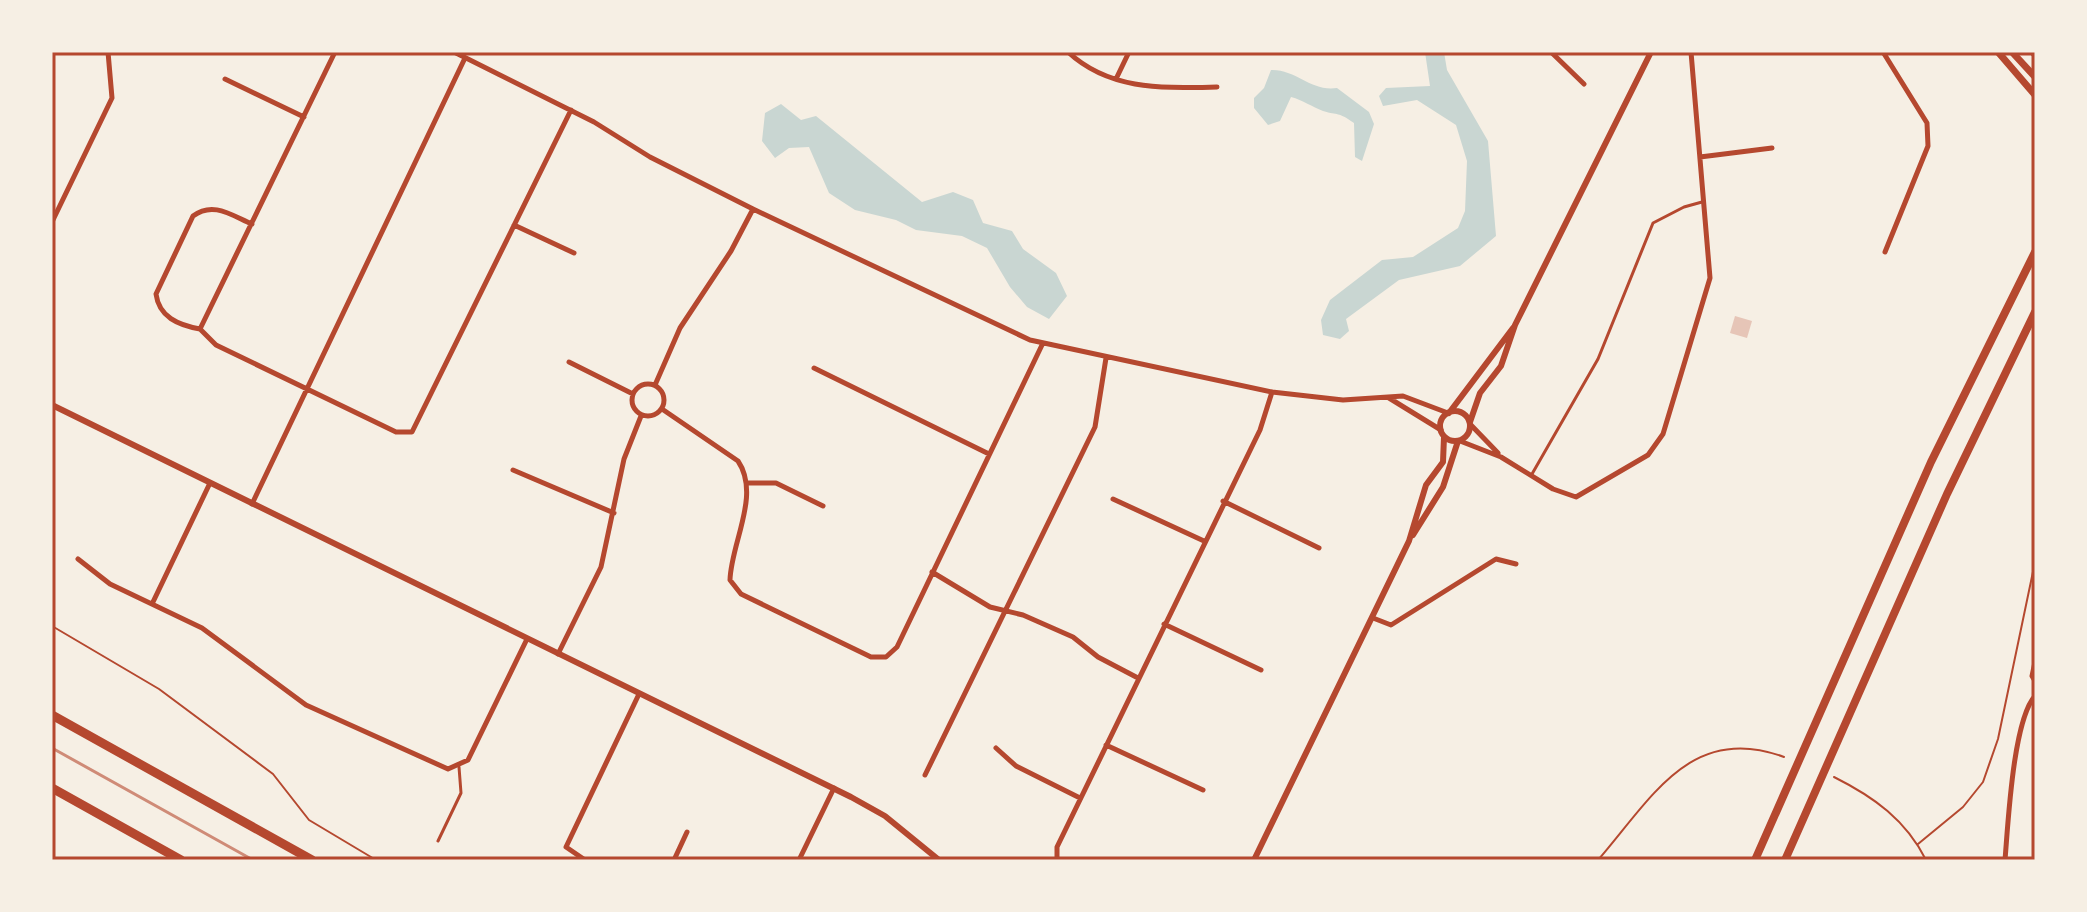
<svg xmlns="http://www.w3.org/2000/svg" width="2087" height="912" viewBox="0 0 2087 912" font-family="Helvetica,sans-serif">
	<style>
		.water { fill: #c9d6d2 }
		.building { fill: #e6c5b7 }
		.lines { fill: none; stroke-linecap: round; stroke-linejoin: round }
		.path { stroke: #b5482f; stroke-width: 2 }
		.service { stroke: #b5482f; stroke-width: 3 }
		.minor { stroke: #b5482f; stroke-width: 5 }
		.tertiary { stroke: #b5482f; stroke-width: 6 }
		.secondary { stroke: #b5482f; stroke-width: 7 }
		.trunk { stroke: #b5482f; stroke-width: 8 }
		.motorway { stroke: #b5482f; stroke-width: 9 }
		.rail { stroke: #cf8b77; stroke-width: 3 }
		.neatline { fill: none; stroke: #b5482f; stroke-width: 3 }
	</style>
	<rect width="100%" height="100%" fill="#f6efe4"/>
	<path class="water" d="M1425,52h19l3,18 41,71 8,95 -36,30 -61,14 -53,39 3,12 -9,8 -17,-4 -2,-15 9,-20 52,-40 31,-3 45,-29 7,-17 2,-50 -11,-36 -39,-25 -34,6 -4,-10 7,-8 44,-2z
		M1271,70c25,-1 40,22 66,18l32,24 5,12 -12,37 -7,-4 -1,-34c-17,-12 -15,-7 -31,-12 -11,-4 -20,-11 -32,-14l-11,24 -12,4 -14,-17v-10l10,-10z
		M781,104l20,16 15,-4 106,86 31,-10 20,8 10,23 29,8 11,18 33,24 11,23 -18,23 -22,-12 -17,-20 -23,-39 -25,-12 -46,-6 -20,-10 -41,-10 -26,-17 -20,-46 -20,1 -14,10 -13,-17 3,-28z"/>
	<path class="building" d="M1735,316l17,5 -5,17 -17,-5z"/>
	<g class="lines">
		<path class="path" d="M2030,52l5,7
			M52,626l107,63 114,85 36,46 67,40
			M1834,777c40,20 72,43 92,83
			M1918,844l45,-37 20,-25 15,-43 37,-177
			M1598,860c53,-61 93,-138 186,-103"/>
		<path class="service" d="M1532,474l66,-115 55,-136 31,-16 18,-5
			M438,841l23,-48 -2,-26"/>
		<path class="minor" d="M335,52l-135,277 16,16 180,87h16l159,-322
			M454,52l140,70 56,35 103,52 277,131 242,52 71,8 60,-4 45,17
			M1068,52c42,39 96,36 149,35
			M1551,52l33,32
			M1883,52l44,71 1,23 -43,106
			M225,79l79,38
			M1116,79l13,-27
			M1700,157l72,-9
			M52,222l60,-124 -4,-46
			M514,225l60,28
			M200,329c-22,-4 -41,-12 -44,-35l37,-78c20,-15 38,-1 59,8
			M569,362l64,32
			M814,368l175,86
			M632 400a16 16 0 1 1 32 0a16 16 0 1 1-32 0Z
			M655,385l25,-57 51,-77 22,-42
			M1389,398l52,32
			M662,409l76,52c23,34 -7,82 -8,119l11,14 130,63h15l11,-10 145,-302
			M1470,424l28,29
			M1460,441l41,16 52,32 23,8 72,-42 15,-21 47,-156 -19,-226
			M513,470l101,43
			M748,483h28l47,23
			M1113,499l91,42
			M1223,501l96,47
			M252,504l213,-446
			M78,559l32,25 92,44 104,77 142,64 20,-9 59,-121
			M932,572l58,35 33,8 50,22 25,20 40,21
			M153,602l57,-119
			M1373,618l18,7 105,-66 20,5
			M1164,624l97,46
			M558,654l43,-87 23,-108 17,-43
			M2035,662l-3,14 3,5
			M1106,745l97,45
			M996,748l20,18 64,32
			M925,775l170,-348 11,-69
			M585,860l-19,-13 73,-153
			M674,860l13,-28
			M799,860l35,-72
			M1057,860v-13l203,-417 12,-38
			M2005,860c3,-35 8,-140 30,-164"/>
		<path class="tertiary" d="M52,405l799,392 34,19 54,44
			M1440 426a15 15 0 1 1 30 0a15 15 0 1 1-30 0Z
			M1449,413l64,-85
			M1470,422l10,-29 21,-27 14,-41 136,-273
			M1413,535l30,-48 15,-46
			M1254,860l155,-319 17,-56 17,-23 1,-25"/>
		<path class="secondary" d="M1998,52l37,43
			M2012,52l23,25"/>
		<path class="trunk" d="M1755,860l176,-398 104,-210
			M1785,860l162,-366 88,-182"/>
		<path class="motorway" d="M52,715l260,145
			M52,788l129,72"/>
		<path class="rail" d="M52,748l201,112"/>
	</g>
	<rect width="2087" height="912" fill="none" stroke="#f6efe4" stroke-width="108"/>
	<rect x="54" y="54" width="1979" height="804" class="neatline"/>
</svg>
